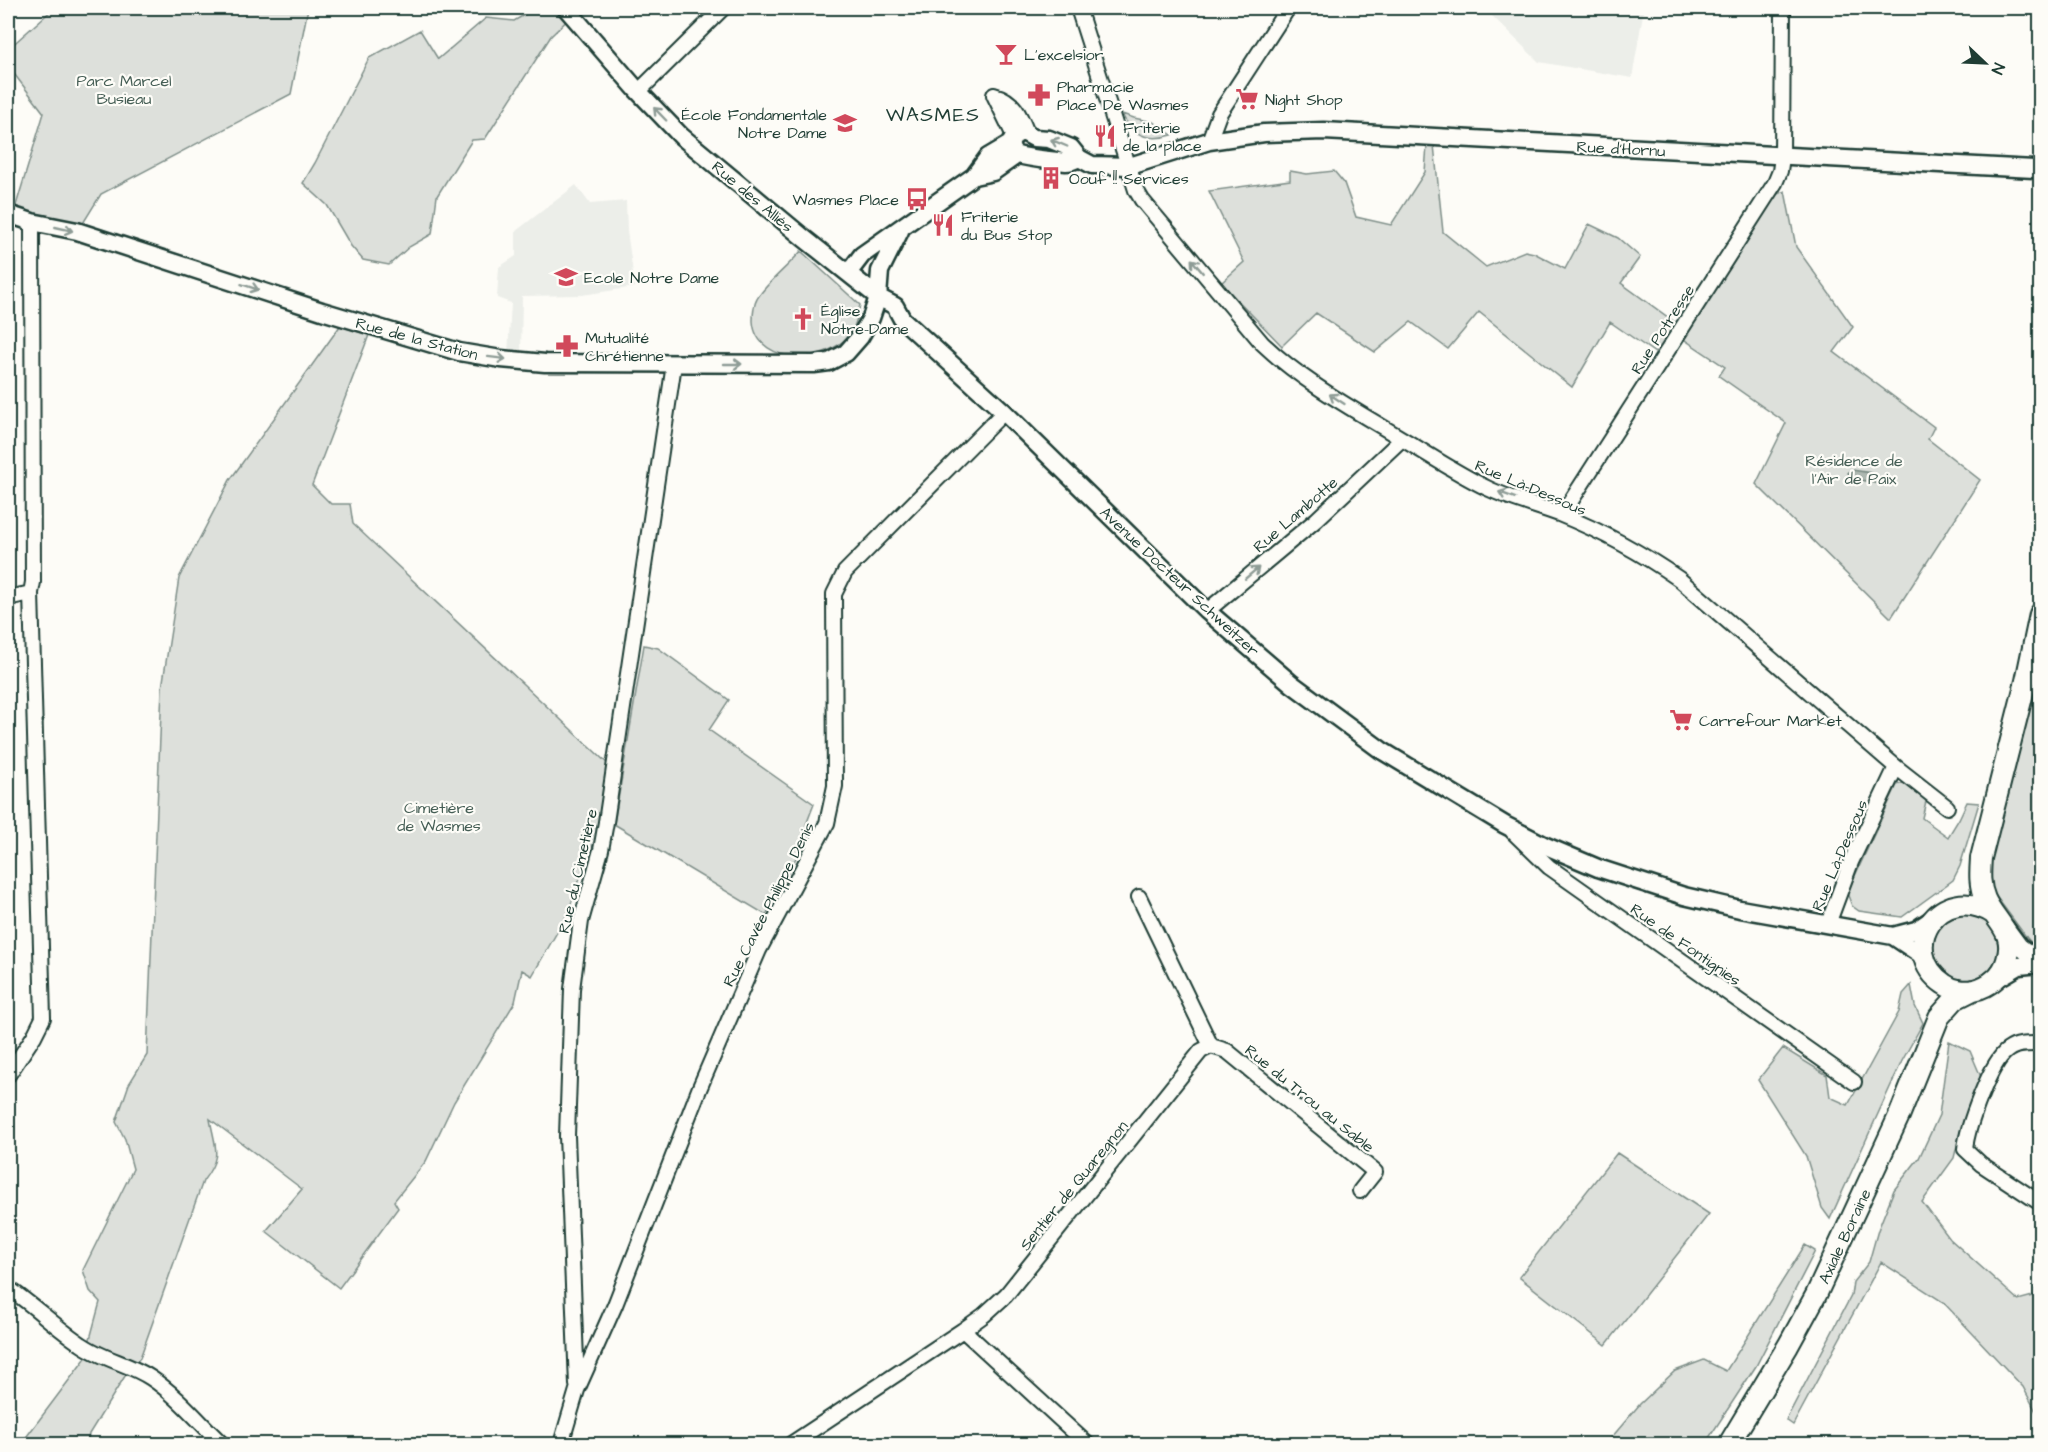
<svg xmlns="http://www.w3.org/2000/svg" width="2048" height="1452" viewBox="0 0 2048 1452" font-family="'Architects Daughter',sans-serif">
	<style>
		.built { fill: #eceee9 }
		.green { fill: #dde0db; stroke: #7e8e88; stroke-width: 1.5 }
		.water { fill: #aeb8b1; stroke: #75877f; stroke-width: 1.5 }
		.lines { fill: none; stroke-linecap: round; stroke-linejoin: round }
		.minor-casing { stroke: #1f3d34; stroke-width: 18 }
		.tertiary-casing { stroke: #1f3d34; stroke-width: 21 }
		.primary-casing { stroke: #1f3d34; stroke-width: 24 }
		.minor { stroke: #fdfcf7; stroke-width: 14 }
		.tertiary { stroke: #fdfcf7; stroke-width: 16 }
		.primary { stroke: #fdfcf7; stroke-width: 20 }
		.oneway { stroke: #8e9c96 }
		.labels { text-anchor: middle; stroke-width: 4.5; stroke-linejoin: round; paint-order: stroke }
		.poi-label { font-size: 16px; fill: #1f3d34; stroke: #fdfcf7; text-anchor: start }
		.park-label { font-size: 16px; fill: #455e55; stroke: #fdfcf7 }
		.street-label { font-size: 16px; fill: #1f3d34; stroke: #fdfcf7 }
		.quarter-label { font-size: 20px; letter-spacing: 1.5px; fill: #1f3d34; stroke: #fdfcf7 }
	</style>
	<rect width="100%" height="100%" fill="#fdfcf7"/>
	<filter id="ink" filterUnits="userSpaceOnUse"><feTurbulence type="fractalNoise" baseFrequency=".0167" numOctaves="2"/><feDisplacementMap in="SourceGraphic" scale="12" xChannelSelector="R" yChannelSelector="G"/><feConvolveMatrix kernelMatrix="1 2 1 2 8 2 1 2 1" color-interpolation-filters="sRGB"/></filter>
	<g filter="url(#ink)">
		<path class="built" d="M1484,8h160l-12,70 -93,-16z
			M576,185l14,19 36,-3 1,30 8,56 -53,8 -60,1 -1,58h-13l3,-51 -14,-5 2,-31 17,-11v-25z"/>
		<path class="green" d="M54,8h254l-17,86 -190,100 -19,31 -68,-13 30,-99 -36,-47v-17z
			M536,8h44l-29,28 -66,103 -13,1 -35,56 -5,38 -23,13 -20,18 -26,-5 -12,-14 -24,-41 -24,-22 12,-20 54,-105 51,-28 18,29 48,-41 28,3z
			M1122,114l12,4 19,4 19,13c-23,7 -40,1 -50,-21z
			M1427,145h7l9,87 43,35 39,-16 9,2 31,16 24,-45 29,14 22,19 -19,26 59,43 -22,29 -48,-33 -38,65 -93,-75 -31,37 -37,-27 -36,30 -59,-39 -34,33 -61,-63 23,-21 -35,-71 81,-11v-9l17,3 27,-3 10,12 12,34 35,8 34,-53z
			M1785,191l11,56 57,80 -19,25 100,75 -6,12 52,41 -89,138 -135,-134 30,-61 -67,-47 6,-9 -43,-29 90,-142z
			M801,251l59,54c-2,7 -3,15 -6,22 -17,38 -98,42 -101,-6 0,-6 1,-17 4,-22 9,-16 32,-33 44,-48z
			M340,326l29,9 -57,150 19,19h19l3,20 256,241 -14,76 -8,16 -19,56 -36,63 -10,-6 -7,32 -61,100 -28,59 -32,40 4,7 -59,80 -73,-57 36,-42 -92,-70c5,29 13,36 -7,62l-63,177 -10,10 -41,66 -2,10h-66l70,-93 -1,-12 10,-37 -10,-11 -7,-21 50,-101 -8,-30 -9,-17 13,-38 18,-29 15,-367 17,-110 51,-98z
			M2040,642v310l-13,-14 -35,-47 -2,-25z
			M644,645l14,3 71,52 -20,30 105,74 -8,21 5,4 -45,86 -152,-91z
			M1907,782l20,15 -5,21 26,19 11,-18 8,-17 12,1 -19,63 -7,14 -51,37 -43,-6 -7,-5 -5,-13 50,-108z
			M1932 947a33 33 0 1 1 66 0a33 33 0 1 1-66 0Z
			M1911,985l4,21 8,17 -21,38 -72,158 -8,-11 -16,-52 -48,-76 25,-32 44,27 3,22 18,8 51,-93 4,-18z
			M1949,1041l21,10 11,26 -19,48 -8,33 -32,44 28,37 68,61 22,-6v125l-17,-32 -80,-85 -62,-40 -88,163 -7,-5 65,-124 2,-14 16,-20 9,-32 16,-40 25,-32 20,-43z
			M1617,1153l92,61 -103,131 -87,-68z
			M1805,1245l10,6 -59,115 -51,78h-99l34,-40 35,-33 29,-11 22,11z"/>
		<path class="water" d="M1852,470l20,3 10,8 1,4 -22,-5 -11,1 -2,-9z"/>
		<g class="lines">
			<g class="minor-casing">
				<path id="minor" d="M1078,8l58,182 6,10 120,143c42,40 93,67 142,97 27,16 54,34 83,48 23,11 48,17 72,26 42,17 83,39 120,65l217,188 -45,95 -23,62
					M639,91l84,-83
					M994,95c20,5 26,20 33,38
					M994,95l20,41
					M1209,141l10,-27 69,-106
					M1562,515l213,-332 5,-12 2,-14 1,-149
					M8,598l23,-5
					M1207,611l109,-91 86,-81
					M1896,767l51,40
					M1513,832l36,35 305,215
					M1139,897l72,149
					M2040,1044c-10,0 -23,-1 -32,6 -17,10 -41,78 -43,99l16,15 59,39
					M8,1075l26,-39 9,-18 -12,-425 2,-11 -1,-360
					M8,1288c26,17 47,39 73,56 21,15 49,20 70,34 27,18 48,44 71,66
					M963,1330l21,-15 22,-20 195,-244 10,-5 16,5 148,121 -15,19
					M577,1385l-10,-249 5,-147 9,-68 20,-71 5,-28 68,-458
					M561,1444l16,-54 38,-85 85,-218 59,-137 68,-127 8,-37 -1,-192 11,-22 159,-160
					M791,1444l172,-114 124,114"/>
			</g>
			<g class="tertiary-casing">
				<path id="tertiary" d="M566,8l71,82 44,46 124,103 73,58 17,9 7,13 102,93 203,199 85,73 89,66 124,75 41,21 52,22 86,28 56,13 153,27 30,20
					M1010,144l3,9c6,4 43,8 53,9 4,0 9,-2 13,-4
					M974,176l19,-4 24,-17
					M8,214l24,8 45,9 245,80 137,41 42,7 44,4 269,1 15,-2 17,-9 14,-16 11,-19 7,-21 2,-26 20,-40
					M849,272l13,-17 112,-79 14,-19 22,-13 5,-9 8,-3 11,6 15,1 22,9 8,10 13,7 38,1 79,-25 55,-8 60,-2 710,38 6,2
					M2005,927l14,19 21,16
					M1893,936l23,-6 19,-13
					M1995,980l24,-14 21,-2"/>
			</g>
			<g class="primary-casing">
				<path id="primary" d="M1994,914c-55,-35 -99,37 -50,70 8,6 20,8 30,6 15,-3 29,-15 33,-30 9,-29 -12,-38 -22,-61 -6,-14 -5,-26 -4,-41l45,-177 14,-67
					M1729,1444l59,-98 28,-51 83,-179 40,-99 16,-18 18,-9"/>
			</g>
			<use href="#minor" class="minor"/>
			<use href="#tertiary" class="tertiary"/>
			<use href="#primary" class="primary"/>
		</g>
		<defs><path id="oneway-shaft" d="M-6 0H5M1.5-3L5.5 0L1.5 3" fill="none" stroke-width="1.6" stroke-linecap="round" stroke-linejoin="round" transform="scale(1.5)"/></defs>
		<g class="oneway">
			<use href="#oneway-shaft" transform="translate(660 114) rotate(-134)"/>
			<use href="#oneway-shaft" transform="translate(1059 143) rotate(-157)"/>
			<use href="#oneway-shaft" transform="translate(64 229) rotate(13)"/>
			<use href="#oneway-shaft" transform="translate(1197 266) rotate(-130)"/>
			<use href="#oneway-shaft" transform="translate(250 287) rotate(18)"/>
			<use href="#oneway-shaft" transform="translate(497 358) rotate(7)"/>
			<use href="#oneway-shaft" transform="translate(733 364)"/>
			<use href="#oneway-shaft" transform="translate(1337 399) rotate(-147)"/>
			<use href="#oneway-shaft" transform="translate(1507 495) rotate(-160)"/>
			<use href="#oneway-shaft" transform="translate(1252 573) rotate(-40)"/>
		</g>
	</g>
	<defs>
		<g id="bar-bare" transform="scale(1.8)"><path d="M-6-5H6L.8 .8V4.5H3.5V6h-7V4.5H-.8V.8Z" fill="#d1495b" stroke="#fdfcf7" stroke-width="2.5" paint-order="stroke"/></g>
		<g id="pharmacy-bare" transform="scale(1.8)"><path d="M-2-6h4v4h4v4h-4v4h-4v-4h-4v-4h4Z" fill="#d1495b" stroke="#fdfcf7" stroke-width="2.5" paint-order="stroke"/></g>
		<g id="supermarket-bare" transform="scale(1.8)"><path d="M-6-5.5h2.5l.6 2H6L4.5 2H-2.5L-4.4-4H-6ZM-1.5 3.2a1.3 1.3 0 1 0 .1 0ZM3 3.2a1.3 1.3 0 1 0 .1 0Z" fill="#d1495b" stroke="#fdfcf7" stroke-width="2.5" paint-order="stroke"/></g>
		<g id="school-bare" transform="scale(1.8)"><path d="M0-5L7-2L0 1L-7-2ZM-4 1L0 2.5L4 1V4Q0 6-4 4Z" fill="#d1495b" stroke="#fdfcf7" stroke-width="2.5" paint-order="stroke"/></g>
		<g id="restaurant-bare" transform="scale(1.8)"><path d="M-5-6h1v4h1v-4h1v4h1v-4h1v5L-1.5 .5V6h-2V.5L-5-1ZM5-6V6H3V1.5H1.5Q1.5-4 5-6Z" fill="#d1495b" stroke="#fdfcf7" stroke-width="2.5" paint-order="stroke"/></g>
		<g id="building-bare" transform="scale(1.8)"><path d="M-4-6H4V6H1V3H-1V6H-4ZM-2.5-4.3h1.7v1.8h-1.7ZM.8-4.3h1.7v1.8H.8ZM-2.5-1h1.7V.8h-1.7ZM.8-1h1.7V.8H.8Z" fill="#d1495b" stroke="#fdfcf7" stroke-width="2.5" paint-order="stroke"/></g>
		<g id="bus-bare" transform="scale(1.8)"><path d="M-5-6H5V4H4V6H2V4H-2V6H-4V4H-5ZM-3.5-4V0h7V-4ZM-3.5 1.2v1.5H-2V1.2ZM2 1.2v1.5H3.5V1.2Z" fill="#d1495b" stroke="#fdfcf7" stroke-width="2.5" paint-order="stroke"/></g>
		<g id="church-bare" transform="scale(1.8)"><path d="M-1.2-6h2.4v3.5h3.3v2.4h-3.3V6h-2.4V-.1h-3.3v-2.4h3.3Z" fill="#d1495b" stroke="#fdfcf7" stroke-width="2.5" paint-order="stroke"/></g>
	</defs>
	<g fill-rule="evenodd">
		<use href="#bar-bare" x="1006" y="54"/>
		<use href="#pharmacy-bare" x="1039" y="95"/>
		<use href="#supermarket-bare" x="1247" y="99"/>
		<use href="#school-bare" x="845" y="123"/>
		<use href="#restaurant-bare" x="1105" y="136"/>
		<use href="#building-bare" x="1051" y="178"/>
		<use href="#bus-bare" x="917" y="199"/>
		<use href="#restaurant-bare" x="943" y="225"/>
		<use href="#school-bare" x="566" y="277"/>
		<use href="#church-bare" x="803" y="319"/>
		<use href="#pharmacy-bare" x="567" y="346"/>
		<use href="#supermarket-bare" x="1681" y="720"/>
	</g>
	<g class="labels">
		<g class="poi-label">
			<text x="1024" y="60">L'excelsior</text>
			<text x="1057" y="92">Pharmacie<tspan x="1057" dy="18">Place De Wasmes</tspan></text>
			<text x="1265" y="105">Night Shop</text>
			<text x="827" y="120" text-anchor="end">École Fondamentale<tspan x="827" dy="18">Notre Dame</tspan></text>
			<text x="1123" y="133">Friterie<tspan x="1123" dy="18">de la place</tspan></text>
			<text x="1069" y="184">Oouf !! Services</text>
			<text x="899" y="205" text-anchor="end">Wasmes Place</text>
			<text x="961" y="222">Friterie<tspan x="961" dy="18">du Bus Stop</tspan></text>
			<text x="584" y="283">Ecole Notre Dame</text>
			<text x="821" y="316">Église<tspan x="821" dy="18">Notre-Dame</tspan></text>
			<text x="585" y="343">Mutualité<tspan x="585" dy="18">Chrétienne</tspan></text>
			<text x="1699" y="726">Carrefour Market</text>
		</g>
		<g class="park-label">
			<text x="124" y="86">Parc Marcel<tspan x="124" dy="18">Busieau</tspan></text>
			<text x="1854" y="466">Résidence de<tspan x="1854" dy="18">l'Air de Paix</tspan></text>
			<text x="439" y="813">Cimetière<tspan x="439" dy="18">de Wasmes</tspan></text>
		</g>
		<g class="street-label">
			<text transform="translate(1621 148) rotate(3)" y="6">Rue d'Hornu</text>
			<text transform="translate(753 196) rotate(40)" y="6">Rue des Alliés</text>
			<text transform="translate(1662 329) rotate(-57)" y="6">Rue Potresse</text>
			<text transform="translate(417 338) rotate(15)" y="6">Rue de la Station</text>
			<text transform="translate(1531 487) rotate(23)" y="6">Rue Là-Dessous</text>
			<text transform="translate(1295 514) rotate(-41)" y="6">Rue Lambotte</text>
			<text transform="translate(1180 581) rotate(43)" y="6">Avenue Docteur Schweitzer</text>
			<text transform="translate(1839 855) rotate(-67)" y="6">Rue Là-Dessous</text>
			<text transform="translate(577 871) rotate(-77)" y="6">Rue du Cimetière</text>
			<text transform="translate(768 904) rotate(-63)" y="6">Rue Cavée Philippe Denis</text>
			<text transform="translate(1686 944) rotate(35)" y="6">Rue de Fontignies</text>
			<text transform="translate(1310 1098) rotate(39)" y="6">Rue du Trou au Sable</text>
			<text transform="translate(1073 1185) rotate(-51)" y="6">Sentier de Quaregnon</text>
			<text transform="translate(1844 1236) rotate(-65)" y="6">Axiale Boraine</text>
		</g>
		<g class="quarter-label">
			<text x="933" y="121">WASMES</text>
		</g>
	</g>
	<rect width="2048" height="1452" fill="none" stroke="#fdfcf7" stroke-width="30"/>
	<rect x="15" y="15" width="2018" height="1422" fill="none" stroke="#1f3d34" stroke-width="2" filter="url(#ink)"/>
	<g transform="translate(1985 63) rotate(113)" stroke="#fdfcf7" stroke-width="4.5" paint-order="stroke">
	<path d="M0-4.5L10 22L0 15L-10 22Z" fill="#1f3d34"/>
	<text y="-9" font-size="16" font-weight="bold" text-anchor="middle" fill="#1f3d34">N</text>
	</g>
</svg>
